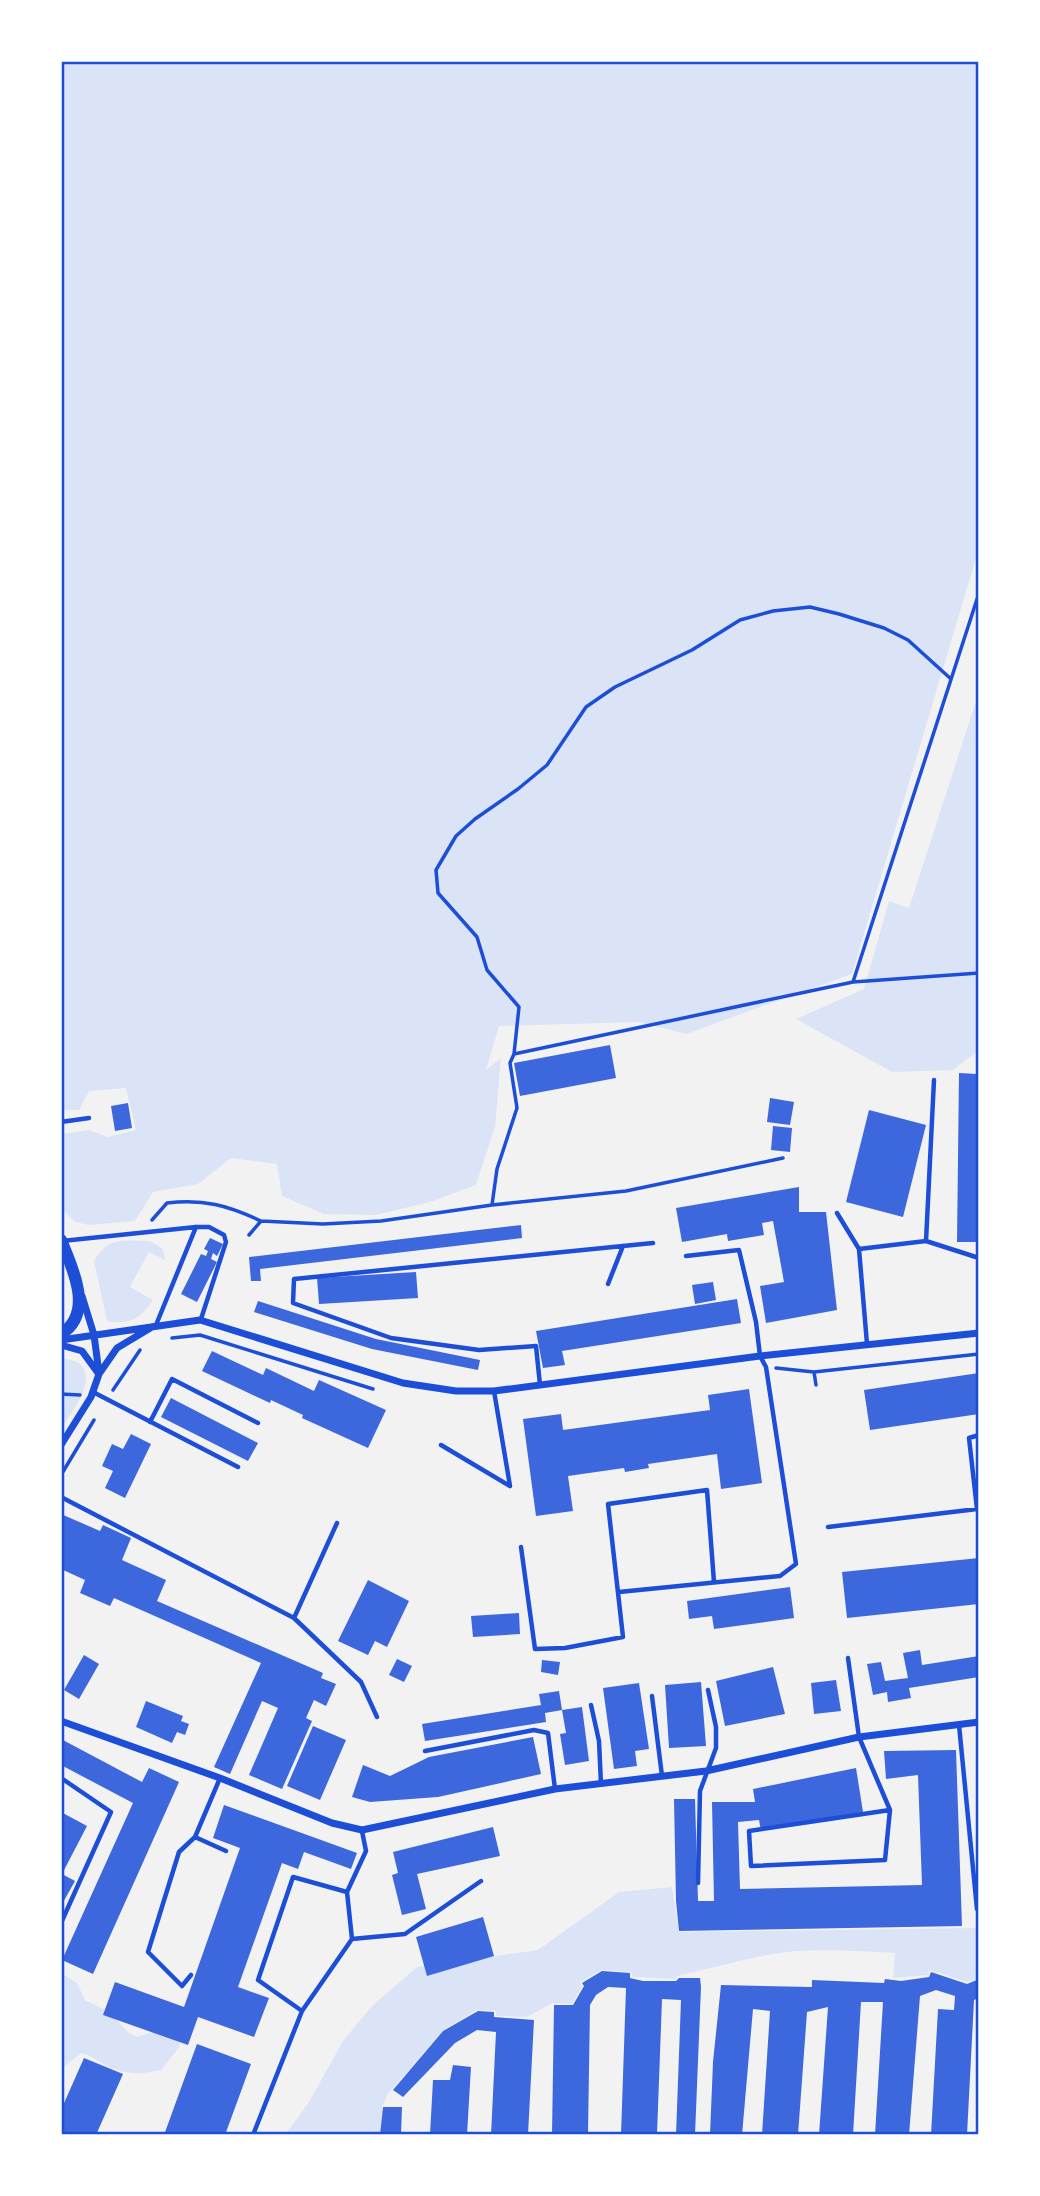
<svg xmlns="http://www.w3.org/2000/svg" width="1040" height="2196" viewBox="0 0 1040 2196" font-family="Rubik,sans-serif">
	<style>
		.green { fill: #dbe4f7 }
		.building { fill: #3d67dc }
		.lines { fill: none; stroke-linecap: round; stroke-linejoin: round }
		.path { stroke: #1d4ed8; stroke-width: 3.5 }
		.service { stroke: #1d4ed8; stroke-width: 4.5 }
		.minor { stroke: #1d4ed8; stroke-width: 7 }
		.secondary { stroke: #1d4ed8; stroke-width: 12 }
		.neatline { fill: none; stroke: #1d4ed8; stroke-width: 2.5 }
	</style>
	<rect width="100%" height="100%" fill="#f2f2f2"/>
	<path class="green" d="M61,61h918v487l-127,426 -166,60 -47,-12 -140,4 -13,44 15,-12 -6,69 -19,58 -46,17 -55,13 -51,-1 -42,-18 -5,-32 -46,-6 -33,26 -45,8 -18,29 -46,4 -14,-3 -12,-12 -2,-76 28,-4 19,7 28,-7 -10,-42 -37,3 -10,19h-18z
		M979,692v358l-26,20 -61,2 -96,-53 68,-30 25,-88 20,7z
		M150,1241l13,8 2,11 -16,-8 -19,35 23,13c-11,18 -25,26 -46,21l-13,-60c14,-25 31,-20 56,-20z
		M67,1359c40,7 6,52 -6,70v-69z
		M672,1887l7,45 300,-4v50l-12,4 -37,-12 -2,5 -35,3 2,-25c-33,-2 -66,-4 -99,-2 -40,4 -80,16 -118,25l-3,3 -43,-2 -1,-5 -29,-2 -22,12 2,4 -10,18 -19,-1 -26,14 -31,-1v-5l-19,-1 -34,20 -55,64 -6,13 -2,26 -95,2 24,-33 34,-61 29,-35 45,-39 121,-17 81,-58z
		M61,1973l16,10 8,17 24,12 19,20 9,5 24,-8 16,8 3,9 -19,24c-18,4 -32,5 -50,-2 -11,-5 -16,-11 -30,-15l-20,16z"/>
	<path class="building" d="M610,1045l6,33 -96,18 -6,-33z
		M959,1073l18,1 2,168h-22z
		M770,1098l24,4 -4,23 -23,-3z
		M128,1103l4,25 -17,3 -4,-25z
		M869,1110l57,15 -23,92 -57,-15z
		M773,1126l19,2 -2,24 -19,-2z
		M799,1187v25h27l11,98 -71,13 -6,-37 24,-4 -11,-61 -11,2 2,12 -36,6 -1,-7 -45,8 -6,-34z
		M521,1225l1,13 -262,31 1,12h-10l-2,-24z
		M210,1238l13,6 -6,12 -4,-3 -2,6 6,3 -20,40 -16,-8 20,-40 5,2 2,-5 -4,-2z
		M416,1272l2,26 -99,6 -2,-26z
		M713,1282l3,18 -21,4 -3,-19z
		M737,1299l4,24 -179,28 3,14 -22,3 -7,-37z
		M258,1301l118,38 104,21 -2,10 -106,-21 -118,-37z
		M212,1351l51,24 3,-7 48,23 5,-11 67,30 -18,38 -66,-30 1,-3 -32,-15 -1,3 -68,-32z
		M979,1373v41l-109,16 -6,-40z
		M749,1389l13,94 -41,6 -4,-35 -69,10 1,4 -24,4 -1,-4 -56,8 5,35 -37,5 -13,-97 38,-5 2,16 147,-20 -2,-15z
		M171,1398l87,45 -10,18 -87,-44z
		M131,1434l20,10 -26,54 -20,-10 8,-17 -11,-5 10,-22 11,5z
		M61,1514l39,17 3,-6 28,13 -9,22 44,20 -9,21 166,72 -2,5 15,6 -10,22 -12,-6 -8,18 6,3 -30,68 -33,-14 29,-67 -16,-7 -32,73 -16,-7 47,-104 -147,-65 -4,8 -30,-13 5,-13 -24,-11z
		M979,1558v46l-132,14 -5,-46z
		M368,1580l41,21 -22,46 -12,-6 -7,14 -30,-14z
		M790,1587l4,31 -80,11 -2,-13 -23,3 -2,-18z
		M519,1613l1,21 -47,3 -2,-21z
		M920,1650l2,15 57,-9v21l-70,11 2,10 -23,4 -1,-10 -14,3 -6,-31 14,-2 4,19 23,-3 -5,-25z
		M84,1655l15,9 -20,35 -15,-9z
		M397,1659l15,7 -8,16 -15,-7z
		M542,1660l18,2 -2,13 -17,-3z
		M773,1667l12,47 -60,12 -9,-45z
		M836,1680l5,31 -27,3 -3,-31z
		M701,1682l5,64 -37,2 -4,-63z
		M639,1683l10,66 -14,2 2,15 -23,3 -11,-81z
		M559,1691l3,19 20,-3 7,54 -24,4 -5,-31 6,-1 -4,-23 -17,3 1,9 -121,19 -3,-17 119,-19 -2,-11z
		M146,1701l37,15 -2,5 8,3 -4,11 -8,-3 -5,11 -36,-16z
		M313,1726l33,14 -26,60 -33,-14z
		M533,1737l8,37 -103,23 -68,5 -18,-5 11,-32 27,11 39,-19z
		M61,1739l81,43 7,-14 30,14 -86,192 -31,-14 71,-157 -72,-38z
		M956,1750l6,176 -283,5 -3,-30 -2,-102h21l3,102h16l-2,-99h43l-2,-13 103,-21 7,44 -102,19 -2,-11 -21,2 2,67 182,-4 -4,-110 -32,4 -2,-28z
		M224,1805l133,48 -6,16 -47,-17 -6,17 -16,-6 -44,124 31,11 -15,39 -56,-20 -10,28 -85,-30 12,-33 69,25 56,-159 -27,-10z
		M61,1812l26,14 -25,48 13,7 -14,25z
		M493,1827l7,29 -83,18 9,35 -24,6 -10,-40 6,-2 -5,-21z
		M483,1917l11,39 -67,20 -11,-39z
		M602,1971l28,2v5l13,3h33l3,-3h21l1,9 -6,148h-19l5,-135 -19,-1 -5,136h-36l5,-147 -18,-1 -12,8 -6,10 -2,130h-36l2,-130h19l11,-19 -2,-3z
		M931,1972l36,12 12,-5v19l-5,2 -7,135h-36l7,-126 16,1 1,-14 -19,-6 -16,6 -11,139h-34l8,-133h-22l-8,133h-34l9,-128 -21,5 -9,123h-36l8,-124 -17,-2 -11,126h-32l3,-73 8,-77 91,2v-7l72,3 1,-4 16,2 28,-4z
		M478,2011l16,1v5l40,3 -6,115h-37l5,-103 -19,-2 -22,13 -52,54 -10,-7 50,-59z
		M197,2044l54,20 -26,71h-61z
		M84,2058l39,16 -27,61h-35v-25z
		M453,2065l18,2 -4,68h-37l3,-55h17z
		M383,2107h19l-1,28h-21z"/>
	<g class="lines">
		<path class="path" d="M853,982l126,-389
			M514,1054l5,-47 -32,-37 -10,-33 -39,-44 -2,-23 20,-34 19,-17 43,-30 29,-24 39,-58 29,-20 77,-37 48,-30 33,-9 37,-4 29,7 45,14 24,12 43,39
			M492,1205l5,-36 20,-61 -7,-45 4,-9 339,-72 126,-9
			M152,1220l15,-17c37,-4 60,2 94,18
			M249,1235l12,-14 62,3 58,-3 111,-16 134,-14 157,-33
			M172,1338l28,-3 173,54
			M776,1368l38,4 165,-18
			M814,1372l2,13
			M113,1390l27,-40
			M61,1394l19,1
			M61,1475l33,-55"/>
		<path class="service" d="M934,1080l-8,161 53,17
			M61,1122l28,-4
			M837,1213l22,36 8,95
			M62,1241l134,-14h13l15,8 2,7 -25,77
			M859,1249l67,-8
			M608,1284l15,-38
			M156,1325l40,-98
			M540,1385l-4,-39 -57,4 -88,-12 -98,-35 1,-24 359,-36
			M93,1392l145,75
			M150,1422l22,-43 86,44
			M441,1445l69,41 -16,-95
			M61,1497l233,121 67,64 16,35
			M828,1527l149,-18 -8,-71 10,-3
			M521,1547l14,102 30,-1 58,-11 -15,-133 99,-14 7,92
			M619,1592l161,-16 16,-12 -30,-197 -6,-11 -4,-34 -17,-72 -53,6
			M294,1618l43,-95
			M848,1658l11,79 31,73 -5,50 -134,6 -2,-35 141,-21
			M652,1696l10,80
			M591,1705l8,36 2,43
			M959,1725l18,184
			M425,1751l109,-21 14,3 7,56
			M61,1778l50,34 -50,111
			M195,1837l31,14
			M698,1883l2,-92 16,-43v-21l-8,-37
			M352,1939l53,-5 76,-53
			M191,1975l-9,11 -34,-34 31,-100 16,-15 25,-59
			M302,2011l-44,-31 35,-103 54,15
			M253,2135l49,-124 50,-72 -5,-47 19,-41 -4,-20"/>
		<path class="minor" d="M82,1296l12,39 5,38
			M61,1340l139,-20 203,63 53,8h38l266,-35 219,-23
			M61,1345l21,6 16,22
			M61,1445l30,-48 8,-23 18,-26 35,-21
			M61,1721l159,57 112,45 30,7 193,-41 151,-18 153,-34 120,-15"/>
		<path class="secondary" d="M61,1240c11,27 34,73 0,94"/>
	</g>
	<rect width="1040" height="2196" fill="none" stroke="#ffffff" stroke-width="126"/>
	<rect x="63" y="63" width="914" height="2070" class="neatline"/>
</svg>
